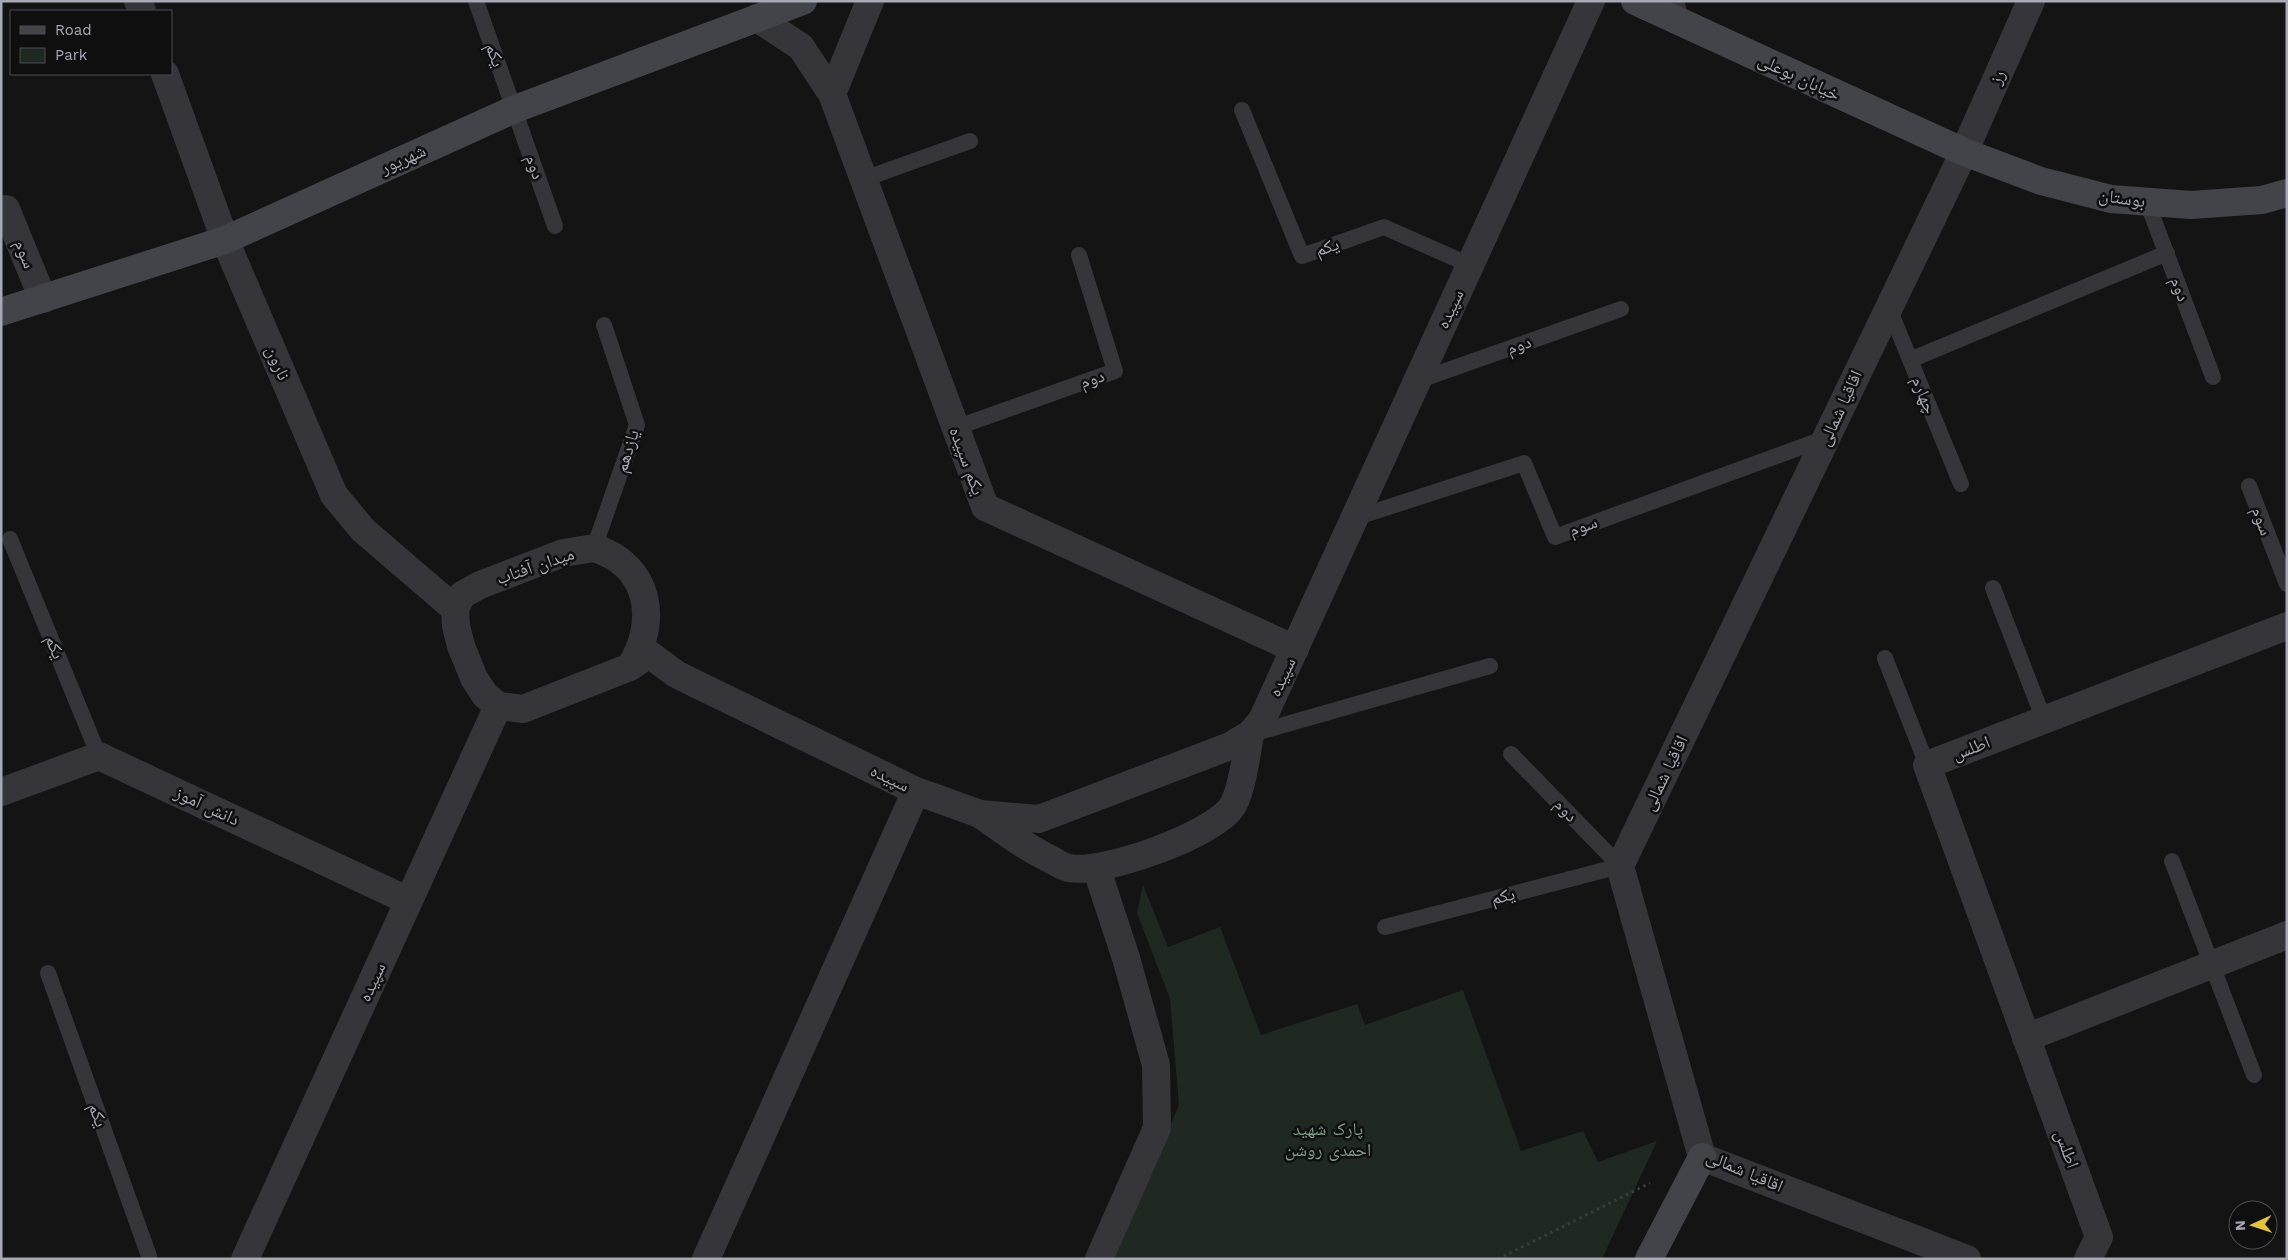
<svg xmlns="http://www.w3.org/2000/svg" width="2288" height="1260" viewBox="0 0 2288 1260" font-family="'Work Sans','Noto Naskh Arabic',sans-serif">
	<style>
		.green { fill: #202822 }
		.lines { fill: none; stroke-linecap: round; stroke-linejoin: round }
		.path { stroke: #3b3c41; stroke-width: 3; stroke-dasharray: 2.5 4; stroke-linecap: butt }
		.lane { stroke: #35353a; stroke-width: 16 }
		.street { stroke: #35353a; stroke-width: 28 }
		.secondary { stroke: #43444a; stroke-width: 28 }
		.labels { text-anchor: middle; stroke-width: 5; stroke-linejoin: round; paint-order: stroke }
		.street-label { font-size: 18px; fill: #a7a9b4; stroke: #0f0f10 }
		.park-label { font-size: 18px; fill: #7f9e85; stroke: #0f0f10 }
	</style>
	<rect width="100%" height="100%" fill="#141415"/>
	<path class="green" d="M1143,885l25,62 52,-20 41,108 96,-31 8,21 98,-35 58,161 62,-20 15,31 59,-21 -55,118h-490l67,-154 -9,-106 -33,-86z"/>
	<g class="lines">
		<path class="path" d="M1498,1259l152,-76"/>
		<path class="lane" d="M476,1l79,225
			M1676,1l6,22
			M1242,110l60,146 82,-29 86,38
			M864,179l106,-38
			M2147,202l66,175
			M1888,306l73,178
			M1910,360l257,-107
			M1417,381l204,-72
			M955,428l160,-57 -36,-116
			M2249,486l38,98
			M1355,518l169,-55 31,74 271,-99
			M10,539l89,217
			M594,548l43,-123 -33,-100
			M1993,588l51,132
			M1885,658l42,107
			M1252,734l238,-68
			M2172,861l82,214
			M1385,927l235,-61 -109,-112
			M48,973l101,283"/>
		<path class="street" d="M138,1l4,10
			M757,18l44,29 31,47 153,413 310,142
			M165,74l60,166 109,255 29,35 92,79
			M832,94l38,-93
			M6,209l37,90
			M594,548c56,17 65,73 36,119l-107,42 -25,-3 -13,-11 -11,-17 -13,-32 -5,-20 -1,-17 7,-14 18,-10 83,-32z
			M630,667l19,-13 27,20 18,9 222,108 64,23 59,5 191,-73 20,-12 12,-14 329,-719
			M1,792l98,-36 310,145
			M981,815c23,16 45,33 71,45 5,3 12,7 17,8 33,7 148,-34 164,-63 9,-16 14,-52 17,-71
			M1096,867l30,91 30,107 1,63 -58,131
			M2026,1038l261,-103
			M245,1259l253,-553
			M706,1259l210,-468
			M1967,1259l-265,-102 -82,-291 344,-714 67,-151
			M2088,1259l11,-22 -172,-472 360,-139"/>
		<path class="secondary" d="M1635,1l329,151 77,29 70,18 80,6 71,-5 25,-7
			M1,312l224,-72 290,-131 288,-108
			M1649,1259l53,-102"/>
	</g>
	<g class="labels">
		<g class="street-label">
			<text transform="translate(495 55) rotate(70)" y="6">یکم</text>
			<text transform="translate(1799 77) rotate(25)" y="6">خیابان بوعلی</text>
			<text transform="translate(1997 77) rotate(-66)" y="6">رز</text>
			<text transform="translate(403 159) rotate(-24)" y="6">شهریور</text>
			<text transform="translate(535 167) rotate(71)" y="6">دوم</text>
			<text transform="translate(2122 198) rotate(8)" y="6">بوستان</text>
			<text transform="translate(1327 247) rotate(-19)" y="6">یکم</text>
			<text transform="translate(25 254) rotate(68)" y="6">سوم</text>
			<text transform="translate(2180 289) rotate(69)" y="6">دوم</text>
			<text transform="translate(1450 309) rotate(-65)" y="6">سپیده</text>
			<text transform="translate(1519 345) rotate(-19)" y="6">دوم</text>
			<text transform="translate(278 363) rotate(67)" y="6">نارون</text>
			<text transform="translate(1092 379) rotate(-20)" y="6">دوم</text>
			<text transform="translate(1924 395) rotate(68)" y="6">چهارم</text>
			<text transform="translate(1840 408) rotate(-65)" y="6">اقاقیا شمالی</text>
			<text transform="translate(627 451) rotate(-73)" y="6">یازدهم</text>
			<text transform="translate(967 461) rotate(70)" y="6">یکم سپیده</text>
			<text transform="translate(2262 521) rotate(69)" y="6">سوم</text>
			<text transform="translate(1583 526) rotate(-20)" y="6">سوم</text>
			<text transform="translate(535 566) rotate(-19)" y="6">میدان آفتاب</text>
			<text transform="translate(55 647) rotate(68)" y="6">یکم</text>
			<text transform="translate(1282 677) rotate(-65)" y="6">سپیده</text>
			<text transform="translate(1971 748) rotate(-21)" y="6">اطلس</text>
			<text transform="translate(1665 773) rotate(-64)" y="6">اقاقیا شمالی</text>
			<text transform="translate(890 778) rotate(26)" y="6">سپیده</text>
			<text transform="translate(207 806) rotate(25)" y="6">دانش آموز</text>
			<text transform="translate(1566 810) rotate(46)" y="6">دوم</text>
			<text transform="translate(1503 896) rotate(-14)" y="6">یکم</text>
			<text transform="translate(372 982) rotate(-65)" y="6">سپیده</text>
			<text transform="translate(98 1115) rotate(70)" y="6">یکم</text>
			<text transform="translate(2067 1149) rotate(70)" y="6">اطلس</text>
			<text transform="translate(1745 1171) rotate(23)" y="6">اقاقیا شمالی</text>
		</g>
		<g class="park-label">
			<text x="1328" y="1135">پارک شهید<tspan x="1328" dy="21">احمدی روشن</tspan></text>
		</g>
	</g>
	<rect width="2288" height="1260" fill="none" stroke="#a7a9b4" stroke-width="5"/>
	<rect x="10" y="10" width="162" height="65" fill="#0f0f10" stroke="#4c4d52"/>
	<rect x="20" y="26" width="25" height="8" fill="#43444a" stroke="#4c4d52"/>
	<text x="55" y="35" font-size="15" fill="#a7a9b4">Road</text>
	<rect x="20" y="48" width="25" height="15" fill="#202822" stroke="#4c4d52"/>
	<text x="55" y="60" font-size="15" fill="#a7a9b4">Park</text>
	<g transform="translate(2253 1225) rotate(267)"><circle r="24" fill="#0f0f10" stroke="#4c4d52"/>
	<path d="M0-4L9 19L0 12L-9 19Z" fill="#e2c23f"/>
	<text y="-8" font-size="14" font-weight="bold" text-anchor="middle" fill="#a7a9b4">N</text>
	</g>
</svg>
